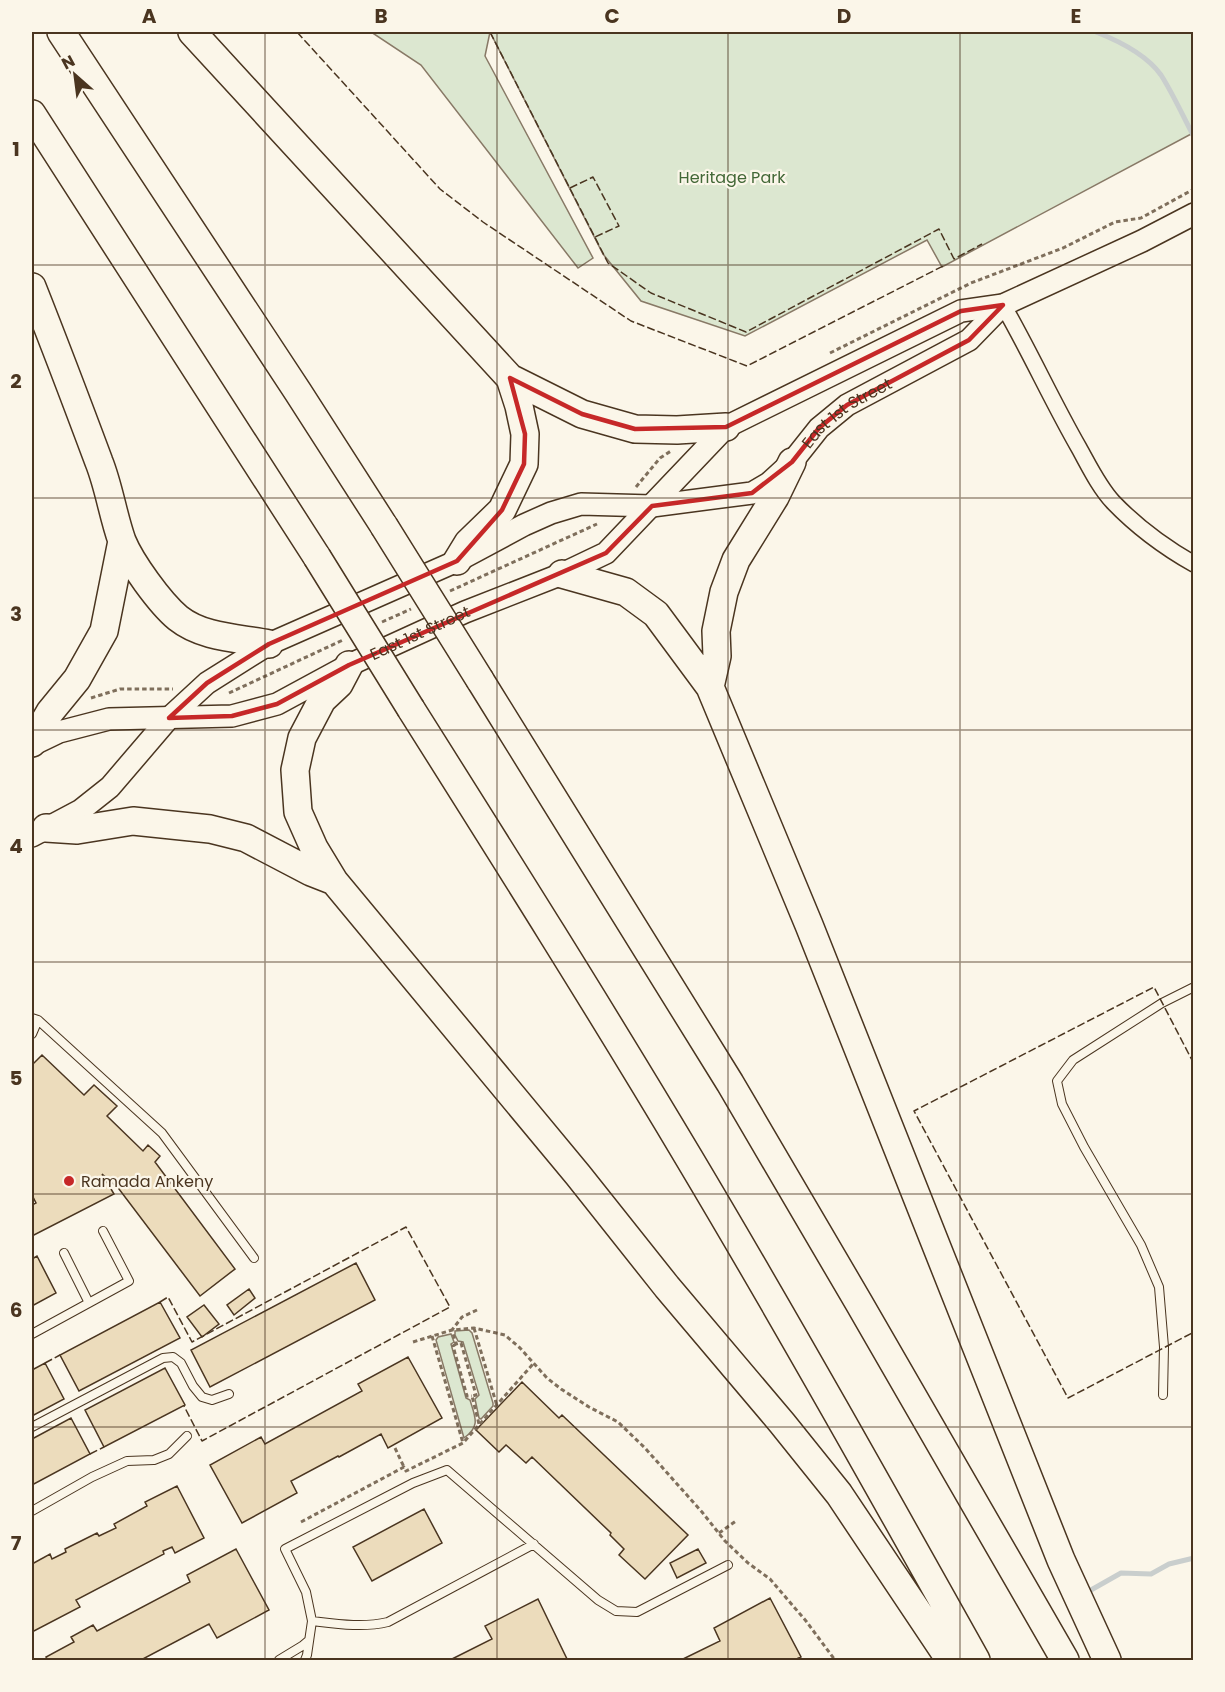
<svg xmlns="http://www.w3.org/2000/svg" width="1225" height="1692" viewBox="0 0 1225 1692" font-family="Poppins,sans-serif">
	<style>
		.green { fill: #dce7d0; stroke: #887966; stroke-width: 1.5 }
		.lines { fill: none; stroke-linecap: round; stroke-linejoin: round }
		.stream { stroke: #c9cecd; stroke-width: 5 }
		.building { fill: #ecdcbc; stroke: #4a3520; stroke-width: 1.5 }
		.service-casing { stroke: #4a3520; stroke-width: 10 }
		.minor-casing { stroke: #4a3520; stroke-width: 18 }
		.secondary-casing { stroke: #4a3520; stroke-width: 24 }
		.motorway-casing { stroke: #4a3520; stroke-width: 30 }
		.path { stroke: #7f6f5c; stroke-width: 3; stroke-dasharray: 4.5 3; stroke-linecap: butt }
		.service { stroke: #fbf6e9; stroke-width: 8 }
		.minor { stroke: #fbf6e9; stroke-width: 15 }
		.secondary { stroke: #fbf6e9; stroke-width: 21 }
		.motorway { stroke: #fbf6e9; stroke-width: 27 }
		.motorway-bridge-casing { stroke: #4a3520; stroke-width: 30; stroke-linecap: butt }
		.motorway-bridge { stroke: #fbf6e9; stroke-width: 27 }
		.fence { stroke: #4a3520; stroke-width: 1.5; stroke-dasharray: 8 3; stroke-linecap: butt }
		.marked { fill: none; stroke: #c62828; stroke-width: 4.5; stroke-linejoin: round }
		.grid { fill: none; stroke: #4a3520; stroke-width: 1.5; stroke-opacity: 0.55 }
		.poi-dot { fill: #c62828; stroke: #fbf6e9; stroke-width: 2 }
		.labels { text-anchor: middle; stroke-width: 4.5; stroke-linejoin: round; paint-order: stroke }
		.park-label { font-size: 16px; fill: #436837; stroke: #fbf6e9 }
		.street-label { font-size: 16px; fill: #4a3520; stroke: #fbf6e9 }
		.poi-label { font-size: 16px; fill: #4a3520; stroke: #fbf6e9; text-anchor: start }
		.neatline { fill: none; stroke: #4a3520; stroke-width: 2 }
		.grid-label { font-size: 20px; text-anchor: middle; font-weight: bold; fill: #4a3520 }
	</style>
	<rect width="100%" height="100%" fill="#fbf6e9"/>
	<path class="green" d="M371,32h822v101l-251,134 -15,-27 -182,96 -104,-35 -38,-47 -113,-222 -5,24 108,202 -15,10 -157,-203z
		M469,1330l3,3 21,70v3l-12,13 -2,-1 -4,-19 4,-4 -16,-53 -5,-1 -3,-6v-4z
		M451,1334l3,8 -3,2 15,54 4,2c5,17 11,26 -6,38l-28,-98 2,-3z"/>
	<g class="lines">
		<path class="stream" d="M1096,32c23,9 50,22 65,43 11,17 23,43 33,62
			M1091,1590l30,-17 30,1 18,-10 25,-6"/>
	</g>
	<path class="building" d="M42,1055l42,40 10,-10 23,21 -10,10 36,35 5,-6 12,11 -5,6 80,107 -35,27 -81,-107 -17,-15 12,20 -82,42v-31l4,-2 -4,-8v-134l2,2z
		M37,1256l19,37 -24,13v-47z
		M356,1263l19,37 -165,87 -19,-37z
		M249,1289l6,9 -21,17 -7,-10z
		M160,1302l20,36 -101,53 -19,-36z
		M204,1305l15,19 -17,13 -15,-20z
		M408,1357l34,61 -54,30 -7,-14 -42,23 -1,-1 -47,25 6,12 -55,30 -32,-58 51,-28 4,7 97,-53 -4,-7z
		M45,1363l19,36 -32,17v-46z
		M165,1368l20,37 -81,42 -19,-37z
		M522,1382l37,36 3,-3 126,120 -43,44 -26,-24 5,-6 -14,-14 1,-2 -79,-76 -6,6 -20,-18 -7,7 -23,-22z
		M71,1418l19,36 -58,31v-46z
		M177,1486l27,52 -29,15 -3,-6 -9,4 1,3 -88,46 4,7 -48,25v-68l18,-10 2,5 14,-7 -1,-3 32,-16 2,3 17,-8 -2,-4 33,-18 -2,-4z
		M424,1509l18,34 -70,38 -19,-34z
		M236,1549l33,61 -52,28 -8,-14 -68,36h-93l-2,-3 28,-15 -3,-5 22,-12 4,6 93,-49 -3,-7z
		M698,1549l8,14 -29,15 -7,-15z
		M770,1598l31,59 -7,3h-113l39,-19 -6,-13z
		M538,1599l29,60 -2,1h-115l42,-21 -7,-13z"/>
	<g class="lines">
		<g class="service-casing">
			<path id="service" d="M32,1018l6,2 124,113 92,125
				M32,1034l6,-14
				M64,1253l25,50
				M32,1334l97,-53 -26,-50
				M1163,1395l1,-48 -5,-60 -18,-42 -57,-98 -22,-43 -5,-23 16,-21 89,-57 32,-16
				M32,1427l131,-69 10,-1 8,6 12,23 9,11 10,3 17,-6
				M32,1511l60,-34 35,-16 27,-1 15,-6 18,-18
				M534,1544l-146,78c-25,6 -51,2 -76,-1l-6,-29 -21,-43 128,-66 34,-13 151,130 18,11 21,1 91,-47
				M279,1660l23,-14 6,-5
				M305,1660l2,-5 5,-34"/>
		</g>
		<g class="minor-casing">
			<path id="minor" d="M1003,305c27,47 49,96 76,143 10,18 20,39 34,54 24,25 51,45 81,62"/>
		</g>
		<g class="secondary-casing">
			<g id="secondary">
				<path id="s1" d="M32,745l27,-13 50,-13 123,-3 45,-12 72,-39 116,-53 97,-38 44,-21 120,-126 235,-116 42,-6 139,-64 52,-27"/>
				<path id="s2" d="M32,836l49,-26 29,-23 59,-69 38,-35 62,-39 188,-83 67,-36 27,-12 30,-9 71,2 100,-13 17,-10 23,-21 27,-34 28,-23 122,-65 34,-35"/>
			</g>
		</g>
		<g class="motorway-casing">
			<path id="motorway" d="M61,32l237,360 86,134
				M192,32l318,346 72,36 53,15 42,1 49,-3
				M32,114l285,443
				M32,287c23,58 45,116 67,175 10,25 14,54 23,79 9,22 38,62 56,77 25,20 61,20 91,26
				M457,561l11,-18 34,-33 22,-46 1,-30 -6,-28 -9,-28
				M562,574l64,18 30,22 54,73 99,238 252,635 46,100
				M349,665l-10,19 -17,16 -20,38 -7,32 3,42 16,36 20,33 244,294 89,112 115,136 57,71 111,166
				M480,680l250,403 129,220 206,357
				M710,687l7,-31 -1,-25 8,-39 12,-32 39,-63 17,-35
				M411,709c94,149 188,298 278,449 99,166 193,334 287,502
				M32,743l18,-31 27,-33 27,-48 18,-90
				M46,828l31,2 56,-9 77,8 36,9 65,34 23,9"/>
		</g>
		<path class="path" d="M830,353l141,-70 92,-35 52,-26 26,-4 53,-29
			M636,487l24,-29 11,-7
			M450,591l147,-67
			M382,622l29,-13
			M229,693l114,-53
			M91,698l29,-9h53
			M477,1310l-15,7 -10,13 4,14 5,-1 15,52 -4,1 7,28
			M474,1328l23,78
			M432,1336l31,107
			M413,1342l39,-12 22,-2 31,7 15,13 27,30 14,11 28,18 29,15 27,26 57,64 23,29 23,22 22,16 36,42 29,39
			M456,1344l-3,2 14,50h5
			M395,1448l9,19
			M301,1522l103,-55 2,4 57,-28 70,-79
			M719,1533l17,-12"/>
		<use href="#service" class="service"/>
		<use href="#minor" class="minor"/>
		<use href="#secondary" class="secondary"/>
		<use href="#motorway" class="motorway"/>
		<g class="motorway-bridge-casing">
			<path id="motorway-bridge" d="M384,526l96,154
				M317,557l94,152"/>
		</g>
		<use href="#motorway-bridge" class="motorway-bridge"/>
		<path class="fence" d="M297,32l143,157 43,33 148,99 116,45 198,-101
			M490,32l118,231 43,30 95,39 193,-103 15,30 28,-15
			M570,188l23,-11 26,49 -24,11
			M1194,1064l-40,-77 -240,124 154,287 126,-66
			M160,1302l8,-5 24,45 214,-115 44,80 -248,134 -18,-35
			M45,1363l15,-8
			M90,1454l14,-7"/>
	</g>
	<path class="marked" d="M1003,305l-34,35 -122,65 -28,23 -27,34 -40,31 -100,13 -46,47 -257,112 -72,39 -45,12 -63,2 38,-35 62,-39 188,-83 45,-51 22,-46 1,-30 -15,-56 72,36 53,15 91,-2 235,-116z"/>
	<path class="grid" d="M265,32v1628M497,32v1628M728,32v1628M960,32v1628M32,265h1162M32,498h1162M32,730h1162M32,962h1162M32,1194h1162M32,1427h1162"/>
	<circle class="poi-dot" cx="69" cy="1181" r="6"/>
	<g class="labels">
		<g class="park-label">
			<text x="732" y="183">Heritage Park</text>
		</g>
		<g class="street-label">
			<text dy="6" stroke="none"><textPath href="#s2" startOffset="948">East 1st Street</textPath></text>
			<text dy="6" stroke="none"><textPath href="#s1" startOffset="411">East 1st Street</textPath></text>
		</g>
		<g class="poi-label">
			<text x="81" y="1187">Ramada Ankeny</text>
		</g>
	</g>
	<rect width="1225" height="1692" fill="none" stroke="#fbf6e9" stroke-width="66"/>
	<g transform="translate(75 75) rotate(332)" stroke="#fbf6e9" stroke-width="4.5" paint-order="stroke">
	<path d="M0-4.5L10 22L0 15L-10 22Z" fill="#4a3520"/>
	<text y="-9" font-size="16" font-weight="bold" text-anchor="middle" fill="#4a3520">N</text>
	</g>
	<rect x="33" y="33" width="1159" height="1626" class="neatline"/>
	<g class="grid-label">
		<text x="149" y="23">A</text>
		<text x="381" y="23">B</text>
		<text x="612" y="23">C</text>
		<text x="844" y="23">D</text>
		<text x="1076" y="23">E</text>
		<text x="16" y="156">1</text>
		<text x="16" y="388">2</text>
		<text x="16" y="621">3</text>
		<text x="16" y="853">4</text>
		<text x="16" y="1085">5</text>
		<text x="16" y="1317">6</text>
		<text x="16" y="1550">7</text>
	</g>
</svg>
